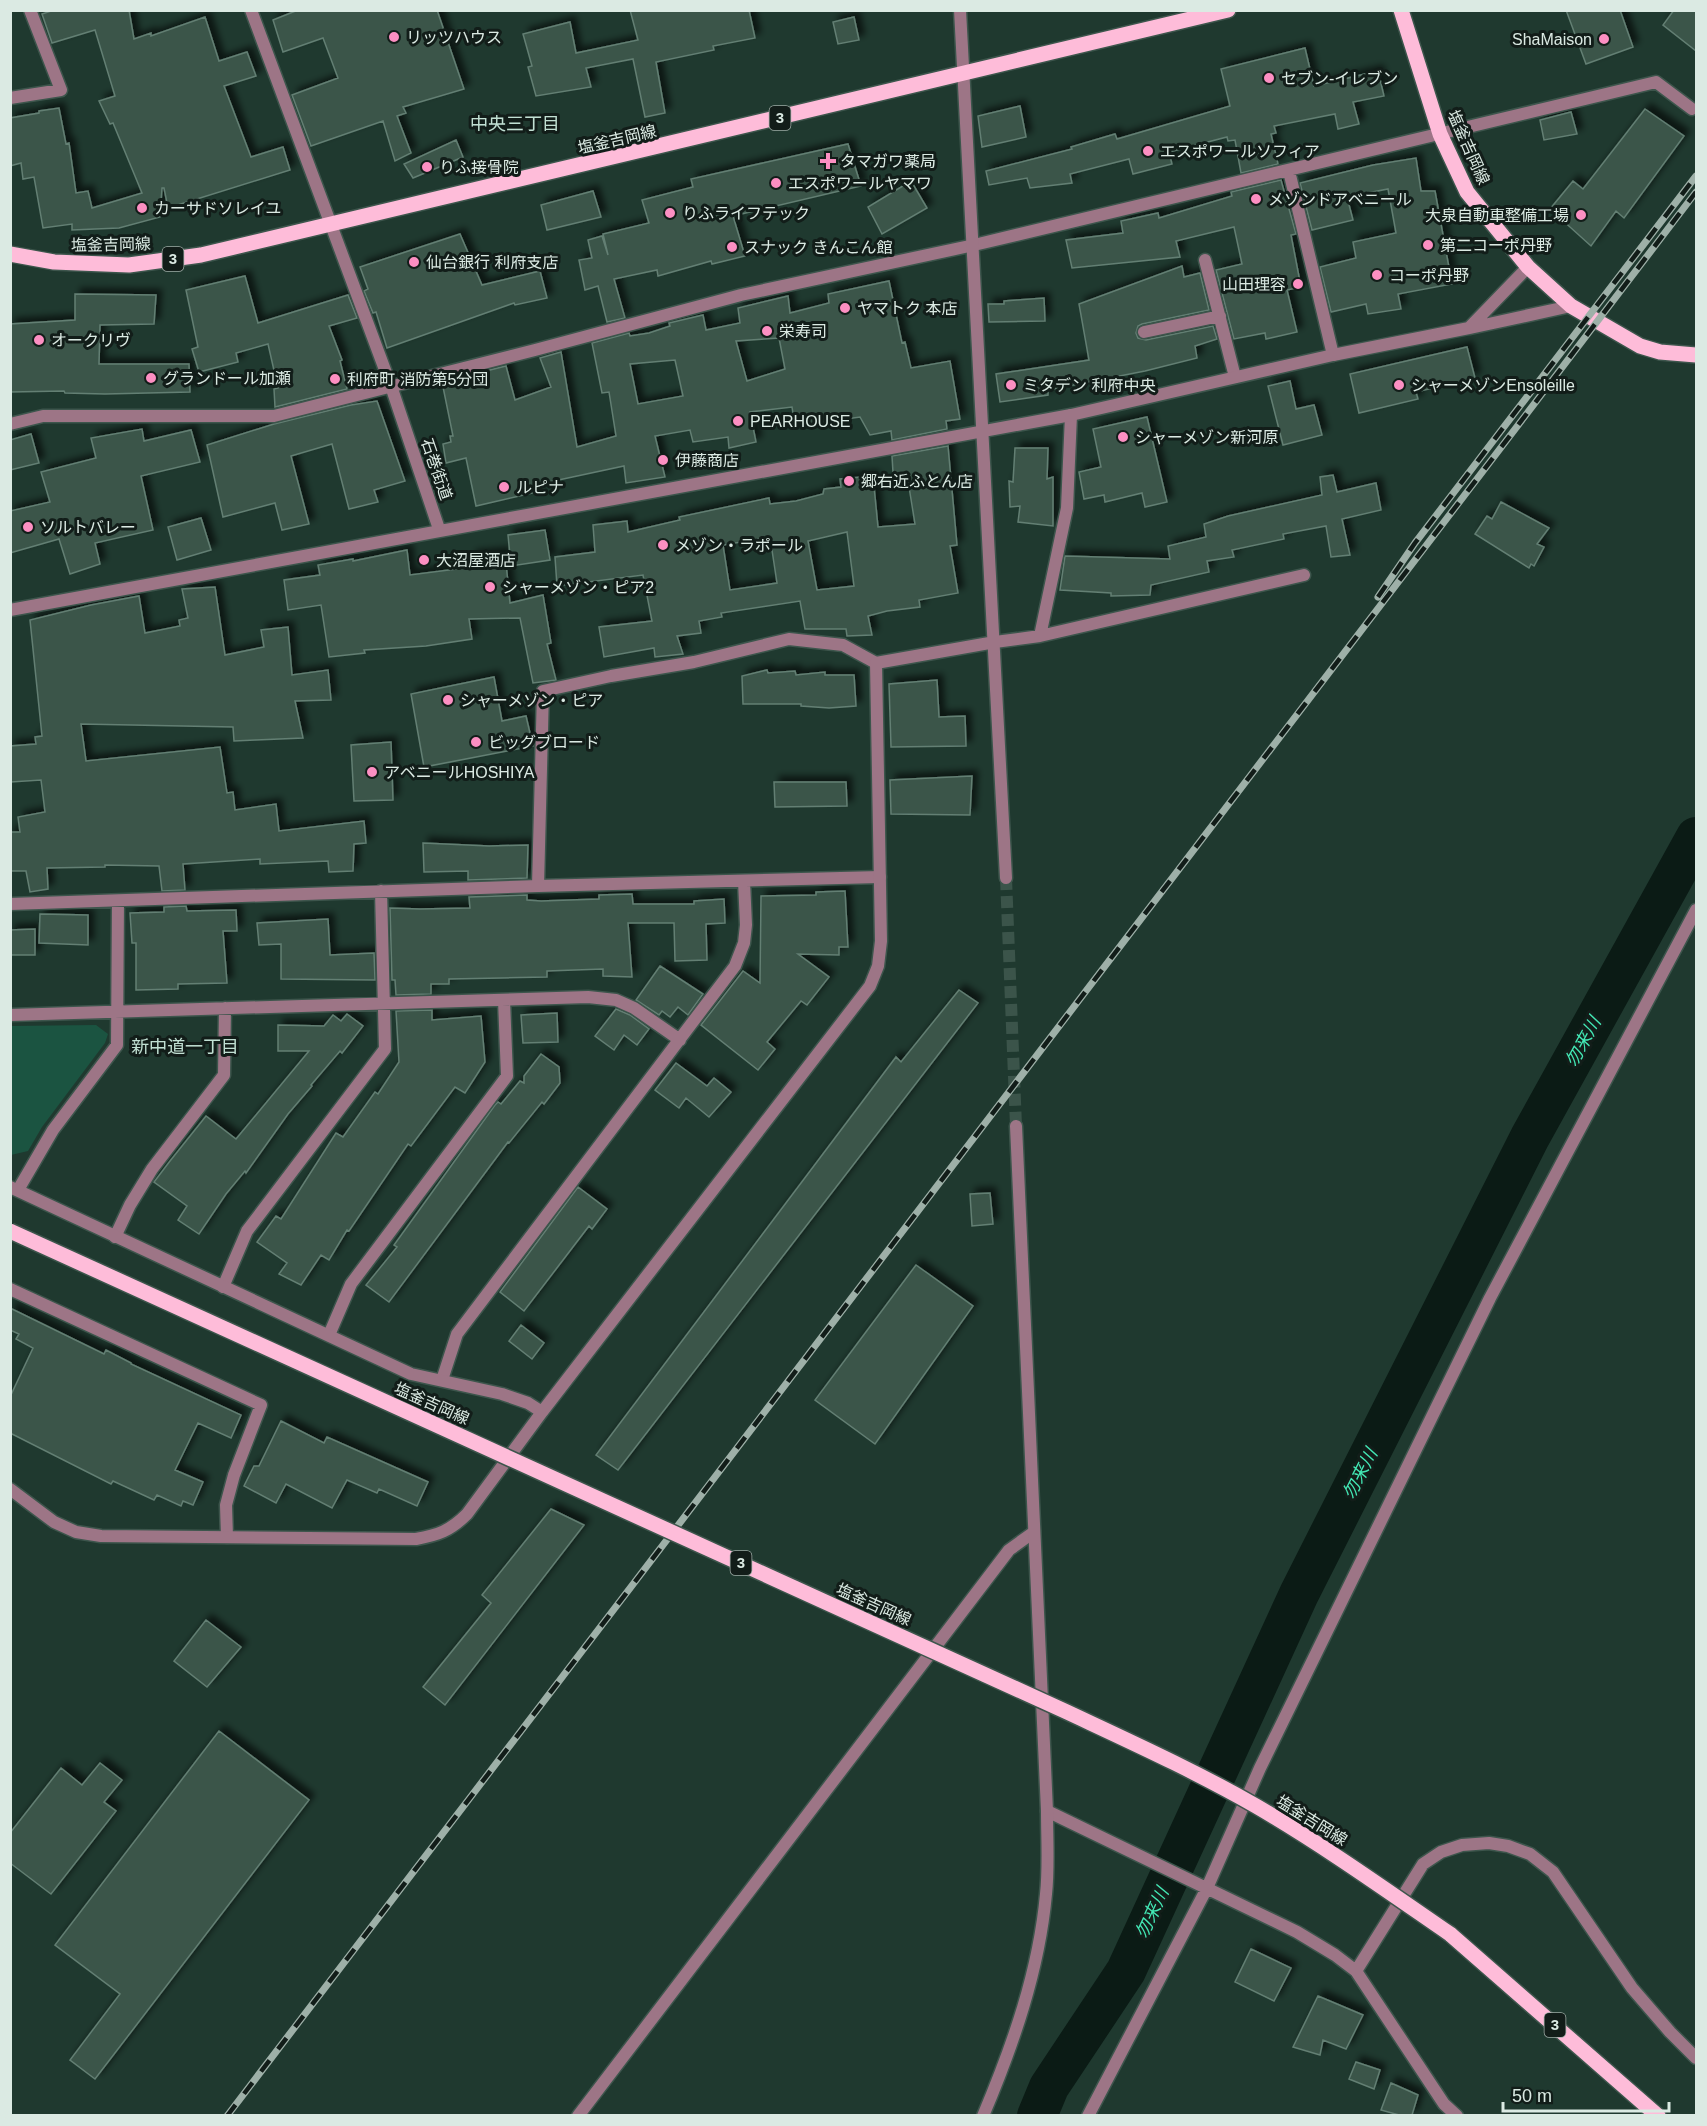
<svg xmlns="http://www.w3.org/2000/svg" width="1707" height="2126" viewBox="0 0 1707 2126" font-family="Arial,'Noto Sans JP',sans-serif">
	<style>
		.green { fill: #1b5441 }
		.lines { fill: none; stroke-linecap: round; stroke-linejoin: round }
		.river { stroke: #0b1b15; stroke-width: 40 }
		.building { fill: #3b554a; stroke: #637f73; stroke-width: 1.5; fill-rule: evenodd; filter: url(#shadow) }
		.tertiary-tunnel { stroke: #3b544a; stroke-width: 12; stroke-dasharray: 12 6; stroke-linecap: butt }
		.minor-casing { stroke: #3d554c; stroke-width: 15 }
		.tertiary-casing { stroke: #3d554c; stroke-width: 15 }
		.primary-casing { stroke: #3d554c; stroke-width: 18 }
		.minor { stroke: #9d7586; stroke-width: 12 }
		.tertiary { stroke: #9d7586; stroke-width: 12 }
		.primary { stroke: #febcd9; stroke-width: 15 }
		.rail-casing { stroke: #9eb0a8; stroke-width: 7 }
		.rail { stroke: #121d19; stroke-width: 4.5; stroke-dasharray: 14; stroke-linecap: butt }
		.primary-bridge-casing { stroke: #3d554c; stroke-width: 18; stroke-linecap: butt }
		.primary-bridge { stroke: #febcd9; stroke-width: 15 }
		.poi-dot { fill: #fc8fc2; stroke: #121d19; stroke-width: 2 }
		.labels { text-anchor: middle; stroke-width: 6; stroke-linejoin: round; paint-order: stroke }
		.shield { fill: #121d19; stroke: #9faca6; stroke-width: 1.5 }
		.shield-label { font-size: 15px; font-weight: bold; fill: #dbeae3 }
		.poi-label { font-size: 16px; fill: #dbeae3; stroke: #121d19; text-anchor: start }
		.street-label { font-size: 16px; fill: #dbeae3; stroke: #121d19 }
		.neighbourhood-label { font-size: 18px; fill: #c1e0d3; stroke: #121d19 }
		.water-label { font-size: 18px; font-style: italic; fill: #43e8b5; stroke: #121d19 }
	</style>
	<defs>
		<filter id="shadow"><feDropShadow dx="5.5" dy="-5.5" stdDeviation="3" flood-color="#0009"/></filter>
	</defs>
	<rect width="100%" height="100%" fill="#1f392f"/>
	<path class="green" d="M96,1025l12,9 -3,9 -63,84 -14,24 -17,4v-129z"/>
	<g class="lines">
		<path class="river" d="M1037,2116l12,-29 77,-116 173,-377 231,-457 166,-300"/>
	</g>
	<path class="building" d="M54,10h75l5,29 17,-6v3l54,-19 14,44 28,-9 9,24 -32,10 27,71 32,-10 7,23 -122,38 -4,-20h-2l-2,29 -41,11 -47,2v-6l-29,4 -9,-51 -11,2 -2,-16 -11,3v-48l29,-5v-2l20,-3 7,36 3,-1 7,50 12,-2 4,17 50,-15 -29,-70 -3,1 -11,-23 16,-5 -20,-66 -43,13 -10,-29z
		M298,10h139l27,79 -61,18 3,6 -9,3 14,37 -16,8 -12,-40 -72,25 -19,-51 46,-17 -15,-40 -40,14 -10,-32z
		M630,10h119l6,28 -42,8 1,4 -58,12 9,51 -20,4 -12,-58 -47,9 5,19 -55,9 -8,-29 4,-1 -9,-32 47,-12 6,31 62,-13z
		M1566,10h54l13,37 -47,17z
		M1674,10h22v41l-33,-26z
		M854,17l5,23 -21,4 -5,-22z
		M1305,48l9,38 64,-15 6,25 -31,6 6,22 -21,5 -3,-15 -61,12 2,7 -5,1 7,30 -37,9 -6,-33 -7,1 -1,-4 -58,15 3,12 -39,10 -4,-15 -59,15 2,9 -42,5 -3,-10 -38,7 -3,-14 86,-22 -1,-2 44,-13 2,5 113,-33 -9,-37z
		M1020,106l6,31 -44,10 -4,-31z
		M1645,109l39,27 -60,82 -8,-7 -25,35 -41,-37 23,-28 10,8z
		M1571,112l6,22 -33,6 -4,-20z
		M456,140l7,17 -50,21 -9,-14z
		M848,144l13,42 -128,30 12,40 -33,8 -1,-3 -53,15 -1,-6 -43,9 11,39 -18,4 -9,-36 -13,4 -6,-30 13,-2 -4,-18 14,-4 6,19 -5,-21 46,-11 -7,-23 51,-13 -2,-8z
		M1416,158l5,33h14l17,93 -54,10 3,15 -33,5 -2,-10 -35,8 -11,-45 36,-9 -3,-16 43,-9 -8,-44 -41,8 6,23 -41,10 -12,-47 73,-18z
		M1281,180l15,54 -5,1 10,52 -14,3 10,42 -31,7 -1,-6 -31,6 -18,-69 26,-6 -8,-37 -58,14 4,16 -108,11 -6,-28 57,-7 -2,-12 37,-8 1,5 73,-22 -1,-4z
		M911,181l16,27 -45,26 -14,-27z
		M593,191l8,26 -54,13 -6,-25z
		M460,234l22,51 58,-14 7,27 -32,7 -1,-2 -127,45 -11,-36 -3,1 -9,-22 4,-2 -8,-22z
		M1182,266l2,11 16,-4 9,37 -67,14 -4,2 -2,7 2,5 8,2 67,-14 4,13 -22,7 2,12 -52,13 -97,19v5l-48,7 -4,-28 93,-14 -10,-56z
		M245,276l13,47 90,-28 9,23 -28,8 13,34 -2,1 7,28 -72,18 -1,-18 4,-1 -10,-44 -32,9 2,9 -39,10 -7,-23 6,-2 -12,-57z
		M889,281l13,62 3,-1 6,26 39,-7 10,58 -14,2 1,8 -55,11 -1,-9 -21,4 -10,-18 -65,9 -3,-19 -42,5 6,30 -27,6 -1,-11 -35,5 -3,-12 -35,6 10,41 -39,6 -2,-17 -89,19 2,7 -61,14 -10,-48 -20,5 -3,-19 8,-2 -1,-6h3l-11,-54 64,-16 9,34 36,-13 -11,-29 21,-6 16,95 39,-11 -7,-44 -7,1 -10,-50 37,-10 1,3 19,-3 21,-7 -1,-3 34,-8 3,15 34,-7 -2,-15 50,-12 2,17 39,-10 -1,-9zM779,338l6,31 -38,12 -11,-40zM675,360l8,36 -45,8 -8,-40z
		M75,294l81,1 -2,29 -54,1 -1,39h90l1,28 -85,2 -40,-1 -1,-2 -54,1v-68l65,-4z
		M1044,298l1,23 -56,1 -1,-18h16v-3z
		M1467,347l8,31 -59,14 2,7 -59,14 -9,-39z
		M1290,381l6,28 18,-4 8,30 -39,10 -15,-59z
		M377,401l28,80 -31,9 4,12 -29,7 -17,-65 -41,12 18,68 -27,6 -7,-27 -52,14 -16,-72 67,-21 77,-19z
		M1147,417l20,85 -22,5 -3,-14 -37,9 -1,-7 -20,4 -5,-27 22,-5 -8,-38z
		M142,429l2,12 47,-11 9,32 -59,14 12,54 -58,13 5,21 -30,10 -11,-35 -49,14v-42l40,-9 -9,-30 55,-14 -5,-20z
		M31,434l8,29 -29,7v-30z
		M948,446l9,99 -7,1 8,47 -39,7 1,7 -33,4 -19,5 4,19 -25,1 -1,-7h-41l-5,-28 -79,12 1,4 -23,4 2,12 -24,3 6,18 -28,3 -1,-9 -50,9 -5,-30 53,-6 -9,-46 -86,11 -2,-29 40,-5 -2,-27 34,-4 1,11 52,-12 -1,-3 90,-19 1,6 26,-3 27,-7 1,-5 17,-2 -1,-8 33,-3 5,51 37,-3 -6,-37 -15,2 -2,-33zM847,532l7,54 -37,4 -9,-49zM770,537l7,46 -47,7 -7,-45z
		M1015,448h33l-1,31 6,-2v49l-35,-4 2,-16 -10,1 -1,-26 4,1z
		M1333,475l4,17 39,-9 5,27 -39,9 8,36 -19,2 -5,-31 -43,8 1,5 -52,11 2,7 -27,4 2,11 -58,13 -1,10 -39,1v-3l-51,-3 5,-34 105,3 -2,-13 38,-9 -2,-13 24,-8 94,-21 -2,-18z
		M1501,502l48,26 -12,16 7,3 -10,19 -3,-2 -2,4 -54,-34 12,-18 5,3z
		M201,518l10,32 -34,10 -9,-33z
		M545,530l5,30 -39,6 -3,-31z
		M407,550l3,25 62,-8 -1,-11 34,-3 5,50 33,-8 8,48 -4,1 9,36 -23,3 -13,-65 -51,1 3,20 -46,7 -62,4 1,3 -36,4 -8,-52 -33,5 -4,-30 36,-5 -2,-10 35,-6v2z
		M215,587l10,68 39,-8 -3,-17 27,-3 4,48 36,-5 3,30 -36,1 8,37 -69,3 -1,-14 -152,-3 5,37 134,-14 7,46 6,-1 2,18 41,-6 3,27 85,-10 2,22 -12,1 -1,27 -24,1 -1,-11 -68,3v-5l-77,5 2,26 -23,1 -3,-25 -54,-1v2l-58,1 1,21 -18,3 -4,-21h-16v-39h10l-2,-15 27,-5 -4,-32 -30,2 -1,-36 26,-2 -1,-7 7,-1 -12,-116 61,-15 48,-9 6,37 35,-7 -1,-6 9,-2 -6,-29z
		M767,670l1,3 27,-2 1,4 29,-3v3h29l2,31 -27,2 -28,-2v-2h-58l-1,-28z
		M494,677l8,44 24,-5 7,30 -109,21 -13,-73z
		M937,680l2,37 26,-1 1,30 -75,1 -2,-63z
		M391,742l2,58 -39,1 -3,-56z
		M972,776l-2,39 -79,-1 -1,-34z
		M774,782h72l1,24 -72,1z
		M423,843l66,3 39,-1 -1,33 -59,2v-9l-44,1z
		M845,891l3,56h-9v8l-41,-1 31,23 -22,28 -6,-4 -34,41 8,7 -17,21 -57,-45 42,-54 17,12 1,-87 55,-1v-3z
		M632,894l1,10h61v-3l30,-2 1,24 -19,1 1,36 -32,1 -1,-38h-46l4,54 -29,-1v-7l-56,2v6l-98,2v5h-18v10l-35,1 -1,-15h-3l-2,-72 30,1 50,-1 -1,-11 58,-2v5l14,1 58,-2v-4z
		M186,906l1,5 49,-1 1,21h-14l4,52 -49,1v5l-42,1v-47h-4l-2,-30 34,-1v-5z
		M40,914l48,1v30l-49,-2z
		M328,919l2,36 44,-2 1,27 -94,-1v-35l-22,1 -2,-22z
		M35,929v26h-25v-25z
		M660,966l43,28 -15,21 -10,-8 -8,10 -8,-6 -3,4 -23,-15z
		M959,990l19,13 -360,467 -22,-15 300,-398 5,5z
		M616,1009l14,6 19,14 -12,16 -13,-10 -10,15 -19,-14z
		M432,1010v10l49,-4 4,46 -20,31 -10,-6 -44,59 -3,-2 -59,87 -2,-1 -18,30 -8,-5 -20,30 -22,-11 8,-11 -30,-21 19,-26 5,3 55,-86 7,4 32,-45 3,2 21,-32 -3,-51z
		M557,1013l1,29 -35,1 -2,-28z
		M347,1014l16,12 -21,27 -2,-2 -29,34 1,1 -24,28 -42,59 -1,-2 -19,23 -27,40 -21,-14 9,-14 -33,-24 16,-21 36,-45 30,23 73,-88h-31v-26l46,1 9,-11 8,6z
		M541,1054l18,13 1,16 -16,21 -2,-2 -33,41 -1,-1 -119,160 -23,-17 31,-38 -3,-2 101,-140 3,-3 3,2 19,-23 4,2v-7z
		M676,1063l31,23 7,-8 17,14 -22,25 -23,-19 -7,10 -24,-18z
		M578,1187l29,22 -15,20 -3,-3 -65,85 -24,-19z
		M990,1193l3,31 -21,2 -2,-32z
		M916,1265l57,41 -98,138 -60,-44z
		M10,1308l94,46 2,-4 25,13v1l110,51 -10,23 -33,-15 -23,47 28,12 -10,23 -10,-4 -2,5 -24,-11 -3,5 -41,-19 -2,3 -101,-51v-36l23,-49 -17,-9 3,-5 -9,-4z
		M521,1325l23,18 -12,16 -23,-18z
		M281,1421l43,22 3,-6 101,45 -11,24 -38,-17 -2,4 -30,-13 -15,28 -46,-24 -10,19 -32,-17 10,-20h5z
		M551,1509l33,16 -139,180 -22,-18 68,-84 -9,-8z
		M206,1620l35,27 -34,40 -33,-26z
		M219,1731l90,69 -214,279 -25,-19 50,-66 -65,-49z
		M100,1763l22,17 -18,22 12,9 -65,83 -41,-31v-30l51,-65 21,17z
		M1251,1949l40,19 -17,33 -39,-19z
		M1318,1996l45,19 -17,34 -23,-9 -3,15 -27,-8z
		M1356,2062l24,8 -6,19 -25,-10z
		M1391,2083l27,12 -6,20h-13l-18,-5z"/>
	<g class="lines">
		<path class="tertiary-tunnel" d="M1006,878l10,248"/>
		<g class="minor-casing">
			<path id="minor" d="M10,98l51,-8 -31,-80
				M1289,171l44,184
				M1205,260l30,117
				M1144,332l76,-16
				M10,424l33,-8h231l261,-66 206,-55 233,-50 682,-163 36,27
				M1040,636l27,-128 4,-93
				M995,642l45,-6 264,-61
				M538,886l5,-195 68,-15 83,-14 95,-23 54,6 33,18
				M10,904l528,-18 342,-9
				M10,1015l578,-18 28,3 18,8 46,32
				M18,1190l35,-60 64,-85 1,-144
				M115,1237l15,-32 22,-36 72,-94 1,-67
				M223,1287l24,-56 138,-182 -4,-158
				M10,1289l251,116 -27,70 -8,30 1,32
				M329,1335l22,-51 156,-208 -3,-76
				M442,1380l15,-46 278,-368 9,-23 2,-18 -2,-44
				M1047,1811l250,121 38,23 21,16 88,133 13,12
				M1356,1971l67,-107 18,-12 21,-7 27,-2 19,3 22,8 23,18 79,116 38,44 26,26
				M578,2116l431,-566 25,-18
				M1088,2116l119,-228 53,-120 230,-470 206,-388"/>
		</g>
		<g class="tertiary-casing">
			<path id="tertiary" d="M251,10l140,376 48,143
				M960,10l46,868
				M1470,328l101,-22
				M10,610l1061,-195 262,-60 136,-27 59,-61
				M10,1187l401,187 91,20 26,9 14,9
				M10,1489l44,33 22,10 25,4 315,3c22,-4 34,-8 51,-25l75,-102 328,-426 8,-20 3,-25 -5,-278 119,-21
				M983,2116c30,-71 56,-145 63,-222 3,-27 1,-55 1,-83l-31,-685"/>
		</g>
		<g class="primary-casing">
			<path id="primary" d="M1401,10l39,124 27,58 61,75 43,39 69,40 20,6 36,3
				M10,254l44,8 75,3 72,-10 1027,-245
				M1450,1934l208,182"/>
		</g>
		<use href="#minor" class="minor"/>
		<use href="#tertiary" class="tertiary"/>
		<use href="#primary" class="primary"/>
		<g class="rail-casing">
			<path id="rail" d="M1378,597l37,-54 281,-367
				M227,2116l1469,-1924"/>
		</g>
		<use href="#rail" class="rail"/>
		<g class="primary-bridge-casing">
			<path id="primary-bridge" d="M10,1231l1057,481c64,30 128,59 189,94 67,39 130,84 194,128"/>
		</g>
		<use href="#primary-bridge" class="primary-bridge"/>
	</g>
	<g class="poi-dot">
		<circle cx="394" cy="37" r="6"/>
		<circle cx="1604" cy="39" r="6"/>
		<circle cx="1269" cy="78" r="6"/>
		<circle cx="1148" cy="151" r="6"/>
		<path d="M825 152h6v6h6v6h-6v6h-6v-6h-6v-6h6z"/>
		<circle cx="427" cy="167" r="6"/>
		<circle cx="776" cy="183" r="6"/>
		<circle cx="1256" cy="199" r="6"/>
		<circle cx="142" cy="208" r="6"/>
		<circle cx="670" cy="213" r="6"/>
		<circle cx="1581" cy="215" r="6"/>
		<circle cx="1428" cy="245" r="6"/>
		<circle cx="732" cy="247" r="6"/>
		<circle cx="414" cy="262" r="6"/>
		<circle cx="1377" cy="275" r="6"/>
		<circle cx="1298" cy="284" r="6"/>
		<circle cx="845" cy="308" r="6"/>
		<circle cx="767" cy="331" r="6"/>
		<circle cx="39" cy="340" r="6"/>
		<circle cx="151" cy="378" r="6"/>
		<circle cx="335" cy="379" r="6"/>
		<circle cx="1011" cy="385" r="6"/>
		<circle cx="1399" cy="385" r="6"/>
		<circle cx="738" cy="421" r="6"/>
		<circle cx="1123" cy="437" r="6"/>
		<circle cx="663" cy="460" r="6"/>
		<circle cx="849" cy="481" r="6"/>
		<circle cx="504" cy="487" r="6"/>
		<circle cx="28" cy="527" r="6"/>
		<circle cx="663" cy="545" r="6"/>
		<circle cx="424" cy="560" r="6"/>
		<circle cx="490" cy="587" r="6"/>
		<circle cx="448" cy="700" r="6"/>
		<circle cx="476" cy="742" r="6"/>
		<circle cx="372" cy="772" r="6"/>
	</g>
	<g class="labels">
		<g class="shield">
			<rect x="769.5" y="106" width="21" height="24" rx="4.5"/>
			<rect x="162.5" y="247" width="21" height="24" rx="4.5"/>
			<rect x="730.5" y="1551" width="21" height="24" rx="4.5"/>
			<rect x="1544.5" y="2013" width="21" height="24" rx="4.5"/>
		</g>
		<g class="shield-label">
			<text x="780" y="123">3</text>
			<text x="173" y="264">3</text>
			<text x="741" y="1568">3</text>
			<text x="1555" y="2030">3</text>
		</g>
		<g class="poi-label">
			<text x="406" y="43">リッツハウス</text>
			<text x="1592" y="45" text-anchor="end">ShaMaison</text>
			<text x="1281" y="84">セブン-イレブン</text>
			<text x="1160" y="157">エスポワールソフィア</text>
			<text x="840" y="167">タマガワ薬局</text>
			<text x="439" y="173">りふ接骨院</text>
			<text x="788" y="189">エスポワールヤマワ</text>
			<text x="1268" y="205">メゾンドアベニール</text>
			<text x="154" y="214">カーサドソレイユ</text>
			<text x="682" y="219">りふライフテック</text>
			<text x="1569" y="221" text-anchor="end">大泉自動車整備工場</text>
			<text x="1440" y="251">第二コーポ丹野</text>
			<text x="744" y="253">スナック きんこん館</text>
			<text x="426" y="268">仙台銀行 利府支店</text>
			<text x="1389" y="281">コーポ丹野</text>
			<text x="1286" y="290" text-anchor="end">山田理容</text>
			<text x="857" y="314">ヤマトク 本店</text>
			<text x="779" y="337">栄寿司</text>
			<text x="51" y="346">オークリヴ</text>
			<text x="163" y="384">グランドール加瀬</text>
			<text x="347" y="385">利府町 消防第5分団</text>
			<text x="1023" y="391">ミタデン 利府中央</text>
			<text x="1411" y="391">シャーメゾンEnsoleille</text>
			<text x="750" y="427">PEARHOUSE</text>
			<text x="1135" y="443">シャーメゾン新河原</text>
			<text x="675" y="466">伊藤商店</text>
			<text x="861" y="487">郷右近ふとん店</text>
			<text x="516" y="493">ルピナ</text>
			<text x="40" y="533">ソルトバレー</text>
			<text x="675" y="551">メゾン・ラポール</text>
			<text x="436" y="566">大沼屋酒店</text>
			<text x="502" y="593">シャーメゾン・ピア2</text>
			<text x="460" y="706">シャーメゾン・ピア</text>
			<text x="488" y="748">ビッグブロード</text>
			<text x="384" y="778">アベニールHOSHIYA</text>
		</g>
		<g class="street-label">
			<text transform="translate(617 139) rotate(-13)" y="6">塩釜吉岡線</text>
			<text transform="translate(1469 147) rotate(66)" y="6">塩釜吉岡線</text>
			<text transform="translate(111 244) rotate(-1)" y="6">塩釜吉岡線</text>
			<text transform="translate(437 469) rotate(71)" y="6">石巻街道</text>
			<text transform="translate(432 1403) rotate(24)" y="6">塩釜吉岡線</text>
			<text transform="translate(874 1604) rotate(24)" y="6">塩釜吉岡線</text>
			<text transform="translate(1312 1820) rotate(32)" y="6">塩釜吉岡線</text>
		</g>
		<g class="neighbourhood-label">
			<text x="515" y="130">中央三丁目</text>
			<text x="185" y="1053">新中道一丁目</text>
		</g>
		<g class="water-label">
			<text transform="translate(1583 1042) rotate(-61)" y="6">勿来川</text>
			<text transform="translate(1360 1474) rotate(-63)" y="6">勿来川</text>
			<text transform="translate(1152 1913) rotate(-65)" y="6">勿来川</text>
		</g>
	</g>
	<rect width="1707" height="2126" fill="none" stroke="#dbeae3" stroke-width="24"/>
	<path d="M1503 2102v9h166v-9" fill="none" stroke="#dbeae3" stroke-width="3"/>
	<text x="1512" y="2102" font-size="18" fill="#dbeae3" stroke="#121d19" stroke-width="4.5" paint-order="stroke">50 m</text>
</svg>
